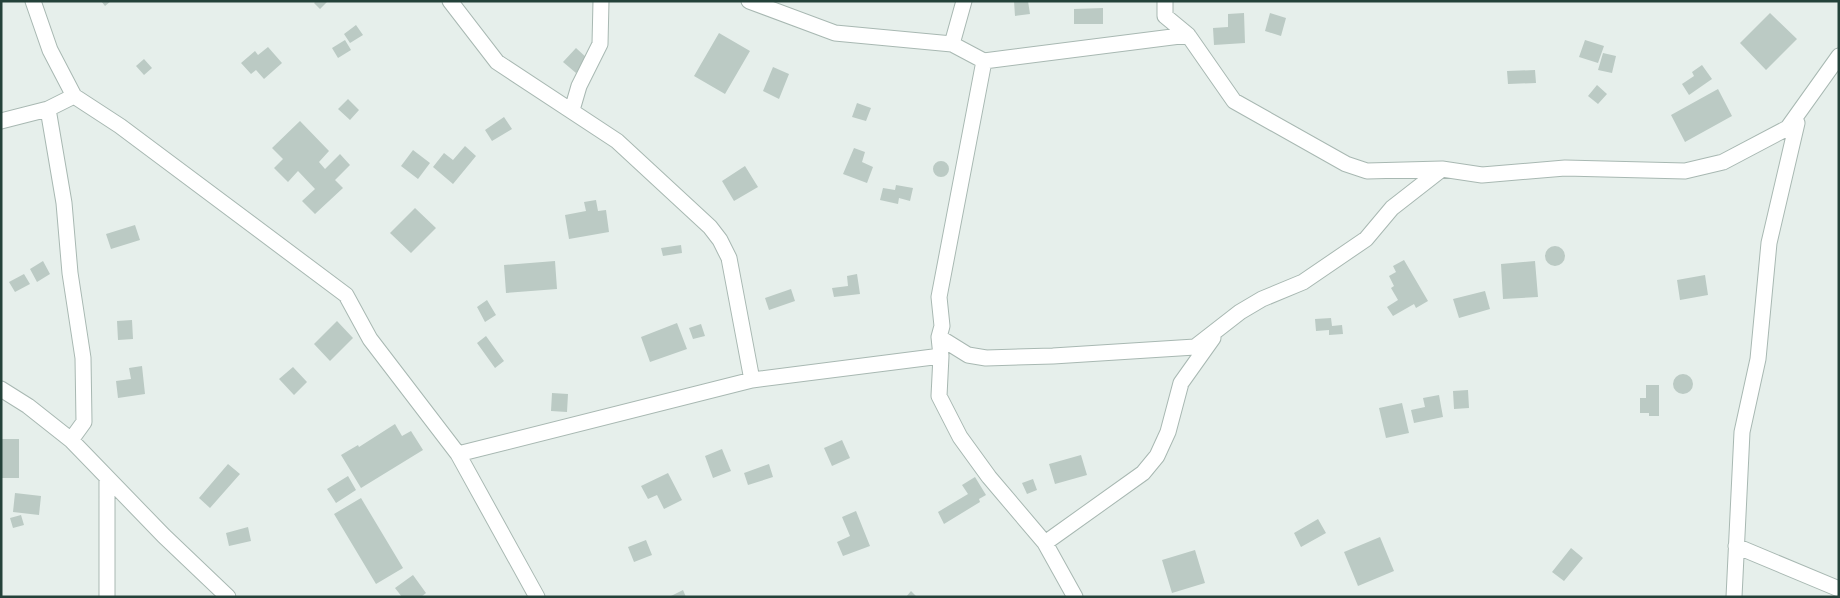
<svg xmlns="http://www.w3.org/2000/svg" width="1840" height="598" viewBox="0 0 1840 598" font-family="Figtree,sans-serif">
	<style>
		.building { fill: #bbcac4 }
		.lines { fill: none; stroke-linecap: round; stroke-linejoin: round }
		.minor-casing { stroke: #a8b8b2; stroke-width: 17 }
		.minor { stroke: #fff; stroke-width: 15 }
	</style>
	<rect width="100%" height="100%" fill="#e6efeb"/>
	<path class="building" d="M101,1h10l-6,5z
		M316,1h10l1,1 -7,7 -6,-6z
		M1014,1h14l2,13 -15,2z
		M1103,8v16h-29v-15z
		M1244,13l1,30 -31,2 -1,-17 15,-1v-13z
		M1270,13l16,5 -5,18 -16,-5z
		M1770,13l27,26 -31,31 -26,-27z
		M356,25l7,10 -13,8 -6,-9z
		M719,33l31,18 -25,43 -31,-18z
		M345,40l6,10 -13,8 -6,-10z
		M1585,40l19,6 -6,17 -19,-6z
		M268,47l14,16 -18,16 -8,-9 -5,4 -10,-11 14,-12 3,4z
		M576,48l12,11 -12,14 -13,-11z
		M1603,53l13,3 -4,17 -14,-3z
		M144,59l8,9 -8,7 -8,-9z
		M1702,65l10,14 -23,16 -7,-11 12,-8 -2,-4z
		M773,67l16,7 -10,25 -16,-8z
		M1535,70l1,13 -28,1 -1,-13z
		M1597,85l10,9 -9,10 -10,-8z
		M1718,89l14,27 -47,26 -14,-27z
		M348,99l11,11 -9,10 -12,-11z
		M857,103l14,5 -5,13 -14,-4z
		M504,117l8,12 -20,12 -7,-11z
		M300,121l29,30 -10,11 6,7 15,-15 10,11 -15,15 8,8 -28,26 -13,-13 13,-12 -17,-18 -10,11 -14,-14 9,-9 -11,-11z
		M465,146l11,10 -23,28 -20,-17 11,-14 9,7z
		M854,148l11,4 -3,10 11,5 -6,16 -24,-9z
		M413,150l17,13 -12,16 -17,-13z
		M933 169a8 8 0 1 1 16 0a8 8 0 1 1-16 0Z
		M745,166l13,21 -24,14 -12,-20z
		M896,185l17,3 -3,13 -11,-3 -1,6 -18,-4 3,-12 12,2z
		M596,200l2,11 8,-1 3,22 -40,7 -4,-24 21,-4 -2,-9z
		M415,208l21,20 -25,25 -21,-20z
		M135,225l5,15 -29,9 -5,-15z
		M681,245l1,8 -19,3 -2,-8z
		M1545 256a10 10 0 1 1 20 0a10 10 0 1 1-20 0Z
		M1404,260l24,41 -12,7 -2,-4 -21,12 -6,-9 11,-7 -7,-12 3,-2 -5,-10 7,-4 -3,-6z
		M43,261l7,13 -13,8 -7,-13z
		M555,261l2,28 -51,4 -2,-28z
		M1535,261l3,36 -35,2 -2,-35z
		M24,274l6,10 -15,8 -6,-10z
		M857,274l3,20 -26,3 -2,-9 16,-2 -1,-10z
		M1705,275l3,20 -28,5 -3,-20z
		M791,289l4,12 -26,9 -4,-12z
		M1485,291l5,18 -31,9 -6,-19z
		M487,300l9,15 -11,7 -8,-15z
		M1331,318l1,8 10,-1 1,9 -14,1v-5l-13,1 -1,-12z
		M132,320l1,19 -15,1 -1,-19z
		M337,321l16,17 -23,23 -16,-17z
		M677,323l10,26 -37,13 -9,-25z
		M701,324l4,12 -12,3 -4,-11z
		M486,336l18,25 -9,7 -18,-25z
		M142,366l3,28 -27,4 -2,-17 15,-2 -2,-11z
		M293,367l14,15 -13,13 -15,-16z
		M1673 384a10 10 0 1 1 20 0a10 10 0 1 1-20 0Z
		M1646,385h13v31h-10v-3h-9v-15h6z
		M1468,390l1,18 -15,1 -1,-18z
		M552,393l16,1 -1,18 -16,-1z
		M1439,395l4,22 -29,6 -3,-13 14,-3 -2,-9z
		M1402,403l7,30 -23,5 -7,-30z
		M395,424l7,12 9,-5 12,19 -62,38 -20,-33 17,-10 1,2z
		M1,439h18v39h-18z
		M842,440l8,18 -18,8 -8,-18z
		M722,449l9,22 -18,7 -8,-22z
		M1081,455l6,20 -32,9 -6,-20z
		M228,464l12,10 -30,34 -11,-10z
		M769,464l4,13 -25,8 -4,-12z
		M668,473l14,27 -18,9 -7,-14 -9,4 -7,-13z
		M348,476l8,14 -20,13 -9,-14z
		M975,477l11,18 -7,4 1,3 -36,22 -6,-12 30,-18 -6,-9z
		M1033,479l4,11 -10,4 -5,-11z
		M15,493l26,3 -2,19 -26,-3z
		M361,498l42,70 -27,16 -42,-70z
		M856,511l14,35 -27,10 -6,-14 13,-6 -8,-19z
		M21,515l3,10 -11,3 -3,-10z
		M1318,519l8,14 -25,14 -7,-14z
		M248,527l3,14 -22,5 -3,-13z
		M1380,537l14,34 -36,15 -14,-34z
		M646,540l6,15 -18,7 -6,-15z
		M1571,548l12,10 -19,23 -12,-9z
		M1195,550l10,33 -33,10 -10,-33z
		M413,575l13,18 -5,4h-19l-7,-9z
		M683,590l3,7h-17z
		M911,591l6,6h-11z"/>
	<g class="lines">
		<g class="minor-casing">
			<path id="minor" d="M33,1l17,49 24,46 46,30 226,169 24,44 88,115 79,143
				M450,1l47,61 120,79 93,86 10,13 9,18 23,122
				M749,1l86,32 117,11 32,17 204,-26
				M1165,1v15l23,19 46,66 112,63 21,7 75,-2 40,6 83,-7 120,3 38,-9 74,-39
				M952,44l12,-43
				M984,61l-45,236 3,29 -3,11 2,19 -2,40 21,41 29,40 56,66 30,54
				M48,109l16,94 6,70 13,85 1,64 -13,18
				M572,110l7,-24 21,-42 1,-43
				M1,121l47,-12 26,-13
				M939,337l29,18 18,3 67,-2 142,-9 45,-35 22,-13 41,-17 63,-43 26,-31 50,-39
				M1,389l27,17 43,34 93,96 64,61
				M458,454l294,-74 189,-24
				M1045,543l98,-70 14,-17 11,-24 13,-49 32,-45
				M1736,546l103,43
				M107,597v-119
				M1734,597l8,-165 16,-73 11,-116 28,-120 -8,3 50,-70"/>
		</g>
		<use href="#minor" class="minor"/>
	</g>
	<rect width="1840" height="598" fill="none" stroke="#24423a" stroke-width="5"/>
</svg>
